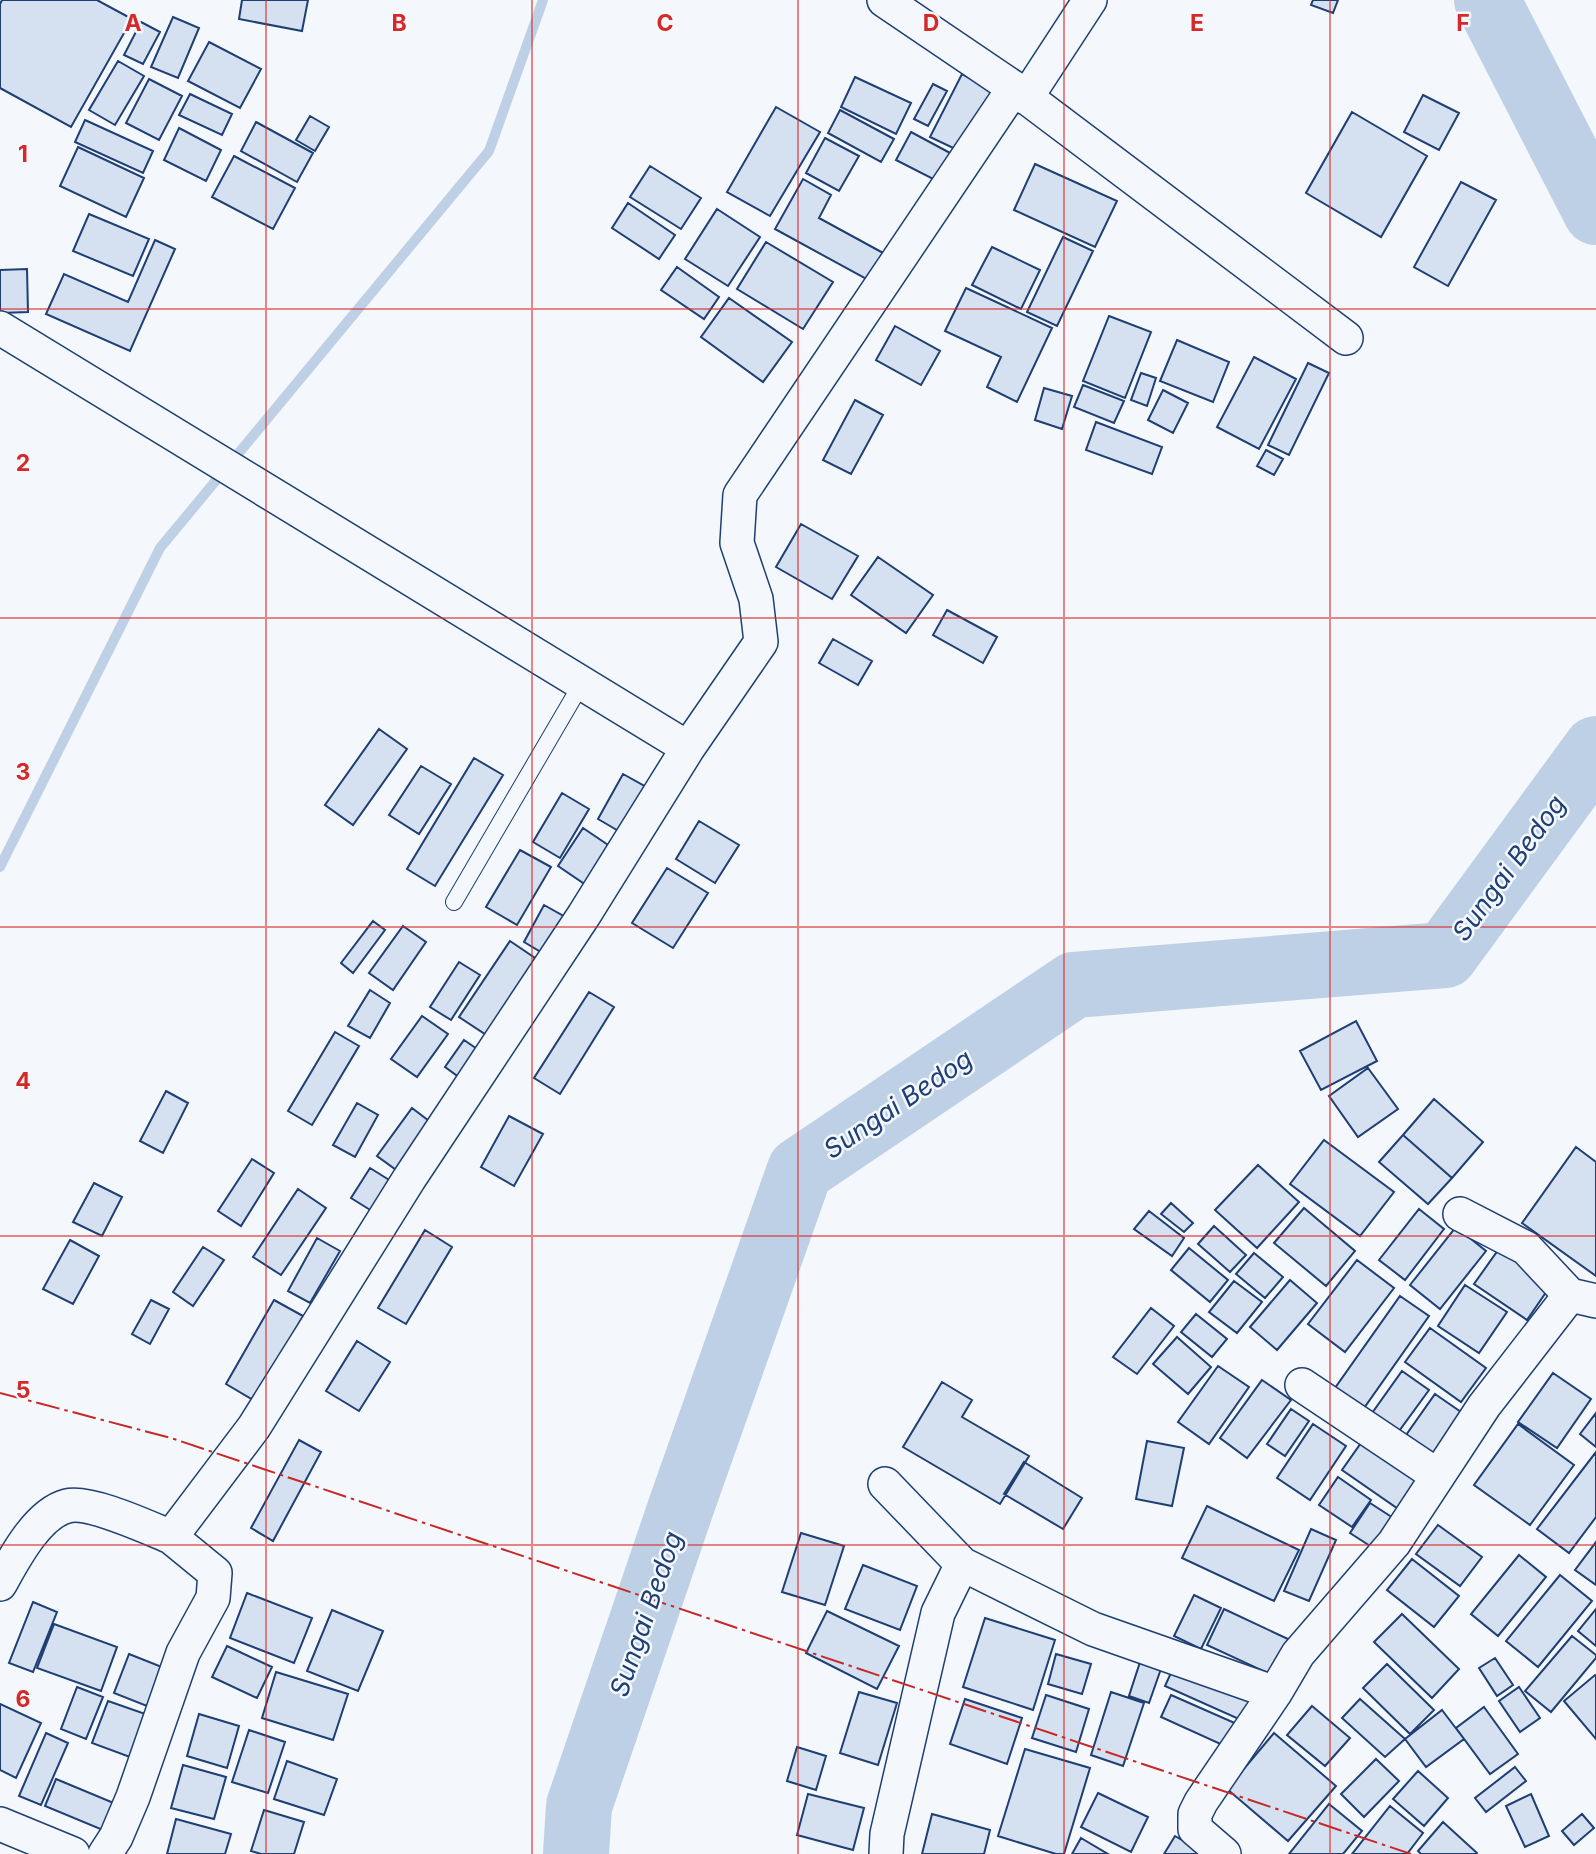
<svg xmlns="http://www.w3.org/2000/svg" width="1596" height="1854" viewBox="0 0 1596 1854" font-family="Inter,sans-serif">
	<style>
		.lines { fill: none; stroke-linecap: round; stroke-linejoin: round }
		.stream { stroke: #bed0e5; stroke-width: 10 }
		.river { stroke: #bed0e5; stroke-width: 66 }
		.building { fill: #d5e0f0; stroke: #1d3f73; stroke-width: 2 }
		.lane-casing { stroke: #1d3f73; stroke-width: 18 }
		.street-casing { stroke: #1d3f73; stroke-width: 36 }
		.lane { stroke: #f4f7fb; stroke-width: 16 }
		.street { stroke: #f4f7fb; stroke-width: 33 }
		.power { stroke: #c62828; stroke-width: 2; stroke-dasharray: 24 5 3.5 5; stroke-linecap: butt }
		.grid { fill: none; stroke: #d62828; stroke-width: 2; stroke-opacity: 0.55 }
		.labels { text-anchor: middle; stroke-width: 5; stroke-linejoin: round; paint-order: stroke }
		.water-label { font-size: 26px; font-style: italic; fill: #1d3f73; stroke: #f4f7fb }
		.grid-label { font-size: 23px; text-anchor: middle; font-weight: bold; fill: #d62828; stroke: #f4f7fb; stroke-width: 5; stroke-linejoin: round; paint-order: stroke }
	</style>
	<rect width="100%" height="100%" fill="#f4f7fb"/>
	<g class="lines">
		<path class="stream" d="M0,867l160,-319 329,-397 54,-151"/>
		<path class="river" d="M1487,0l109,212
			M576,1854l3,-48 103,-302 118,-334 274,-185 371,-30 151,-206"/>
	</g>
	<path class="building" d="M2,0h95l35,19 -61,108 -71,-39v-84z
		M242,0h66l-6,31 -63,-12z
		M1313,0h25l-5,13 -22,-8z
		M173,17l26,11 -21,50 -27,-11z
		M141,22l19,10 -17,32 -19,-9z
		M209,42l52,27 -21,39 -52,-27z
		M118,61l26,15 -29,49 -26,-15z
		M962,74l39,20 -33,61 -38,-18z
		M855,77l56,26 -15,31 -55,-27z
		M149,79l33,17 -23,44 -33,-17z
		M933,84l14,7 -19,35 -14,-7z
		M190,94l42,20 -10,21 -43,-20z
		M1423,95l36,18 -20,37 -35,-18z
		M776,107l44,25 -50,84 -43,-24z
		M840,110l54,29 -13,23 -53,-29z
		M1352,112l75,44 -46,81 -75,-44z
		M310,116l19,11 -14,24 -19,-11z
		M85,120l68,31 -10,22 -68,-31z
		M256,122l57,31 -16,29 -56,-31z
		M179,128l42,22 -15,31 -42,-21z
		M911,132l41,22 -15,27 -41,-21z
		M825,138l34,18 -20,35 -33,-18z
		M78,147l66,31 -18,39 -66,-31z
		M234,156l61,32 -22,41 -61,-32z
		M1035,164l82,37 -22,46 -81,-37z
		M650,166l51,32 -20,31 -51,-32z
		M803,179l28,16 -12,23 66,36 -15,27 -95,-52z
		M1461,182l35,18 -48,86 -34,-19z
		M628,203l47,32 -16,24 -47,-31z
		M717,209l43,28 -32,49 -43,-27z
		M89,214l60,25 -16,37 -60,-25z
		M1063,237l30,14 -36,75 -30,-14z
		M155,240l20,9 -45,102 -84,-37 18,-40 64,28z
		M766,242l67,40 -30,47 -66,-40z
		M992,247l48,23 -19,39 -49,-24z
		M677,267l42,30 -15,22 -43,-29z
		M27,269l1,43 -28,1v-43z
		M966,288l86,40 -35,74 -30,-15 14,-30 -56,-26z
		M729,298l63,44 -29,40 -62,-45z
		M1109,316l42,16 -26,66 -42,-17z
		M895,326l45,25 -19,34 -45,-25z
		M1177,340l52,22 -16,40 -53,-21z
		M1254,357l42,22 -37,70 -42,-22z
		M1308,363l21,10 -40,82 -21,-10z
		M1141,373l15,5 -9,28 -16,-6z
		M1083,385l41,16 -10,22 -40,-16z
		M1044,388l28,8 -10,33 -27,-9z
		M1163,390l25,13 -15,30 -25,-13z
		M855,400l28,15 -32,59 -28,-14z
		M1096,422l66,25 -10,27 -66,-24z
		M1266,450l17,9 -9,16 -17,-9z
		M801,524l57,32 -26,43 -56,-32z
		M878,557l55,38 -27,38 -55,-38z
		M947,610l50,27 -14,26 -50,-28z
		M833,639l39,22 -14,24 -39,-22z
		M379,729l28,20 -54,76 -28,-20z
		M474,758l29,17 -68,111 -28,-17z
		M421,766l30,18 -32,50 -30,-19z
		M623,774l25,14 -26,45 -24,-14z
		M562,793l27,16 -29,49 -27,-16z
		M699,821l40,24 -24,38 -39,-24z
		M583,828l34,23 -25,38 -34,-23z
		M520,850l31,17 -34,58 -31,-18z
		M667,868l41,25 -35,55 -41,-25z
		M544,905l23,13 -21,37 -22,-13z
		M373,921l12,9 -32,43 -12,-10z
		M403,926l23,16 -33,48 -24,-17z
		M510,941l31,21 -50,76 -32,-21z
		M459,962l21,13 -29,45 -21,-13z
		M370,990l20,13 -20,35 -22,-12z
		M589,992l25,15 -54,87 -26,-16z
		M422,1016l26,18 -31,43 -26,-18z
		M1356,1021l21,40 -56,29 -21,-39z
		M335,1032l24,14 -47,79 -24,-14z
		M464,1040l19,13 -20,27 -18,-13z
		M1368,1068l30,41 -40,28 -29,-41z
		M166,1091l22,12 -25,50 -23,-12z
		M1434,1099l49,43 -31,36 -49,-43z
		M357,1103l21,12 -23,42 -22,-12z
		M412,1108l21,16 -34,48 -22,-16z
		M509,1116l34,18 -29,52 -33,-19z
		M1403,1135l49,43 -24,26 -49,-42z
		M1324,1140l70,52 -34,44 -70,-52z
		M1576,1147l20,15v114l-74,-53z
		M252,1159l22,14 -33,53 -23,-15z
		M1258,1165l41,37 -42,46 -42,-38z
		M370,1168l24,15 -19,30 -24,-15z
		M94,1183l28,14 -20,39 -29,-14z
		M298,1189l28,19 -45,67 -28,-18z
		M1171,1203l22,20 -9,9 -23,-18z
		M1304,1208l51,43 -29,35 -52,-43z
		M1419,1209l25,20 -39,51 -26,-20z
		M1149,1211l35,27 -12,18 -38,-27z
		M1214,1226l32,29 -16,17 -32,-28z
		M1456,1227l30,24 -46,58 -30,-24z
		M425,1230l27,17 -46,77 -28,-16z
		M317,1238l23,13 -30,52 -22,-12z
		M70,1240l29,16 -26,48 -30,-15z
		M1501,1246l52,36 -26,38 -53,-36z
		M203,1247l21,13 -31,46 -20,-14z
		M1189,1248l39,32 -18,22 -39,-32z
		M1254,1253l29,24 -18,21 -29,-24z
		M1357,1260l37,28 -49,64 -37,-28z
		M1290,1280l27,23 -40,47 -27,-23z
		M1234,1281l28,21 -25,31 -28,-21z
		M1465,1285l42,27 -28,41 -41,-27z
		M1400,1296l29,20 -65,92 -29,-20z
		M151,1300l18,9 -19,35 -18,-10z
		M274,1300l29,16 -48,85 -29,-17z
		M1151,1308l23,18 -37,48 -24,-17z
		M1196,1314l31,25 -15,18 -31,-25z
		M1430,1328l56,40 -25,34 -56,-40z
		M1177,1337l34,30 -23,27 -35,-30z
		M357,1341l33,21 -31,49 -33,-20z
		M1218,1366l31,21 -40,57 -31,-22z
		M1402,1371l27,19 -38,52 -26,-19z
		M1553,1373l38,26 -34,49 -39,-26z
		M1262,1380l29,20 -44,58 -27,-20z
		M942,1382l30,18 -10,17 67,39 -29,48 -97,-57z
		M1435,1394l39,27 -35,51 -40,-27z
		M1291,1409l18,12 -24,35 -18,-12z
		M1596,1413v34l-16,-13z
		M1313,1424l33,22 -36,54 -33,-22z
		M1518,1424l56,41 -44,60 -56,-40z
		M1368,1433l64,45 -25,37 -65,-45z
		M299,1440l22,12 -48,89 -22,-13z
		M1147,1441l37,7 -12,58 -36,-7z
		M1596,1452v65l-27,36 -32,-24z
		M1024,1462l58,36 -19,31 -59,-35z
		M1338,1477l33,23 -19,27 -33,-22z
		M1370,1503l31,20 -20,30 -31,-20z
		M1207,1506l92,44 -25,51 -92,-43z
		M1438,1525l44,32 -22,29 -44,-32z
		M1311,1529l25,11 -27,61 -25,-10z
		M801,1533l43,13 -19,59 -43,-13z
		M1596,1542v43l-21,-15z
		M1519,1555l27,22 -48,59 -27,-22z
		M1412,1559l47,37 -25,31 -47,-37z
		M863,1565l54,21 -17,44 -55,-21z
		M1560,1575l32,26 -54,66 -32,-26z
		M247,1593l65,25 -18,45 -64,-25z
		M1194,1595l27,13 -20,41 -27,-13z
		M33,1602l24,10 -24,60 -24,-9z
		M1224,1609l64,30 -16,36 -65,-30z
		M1596,1609v37l-18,-15z
		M332,1610l51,21 -25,60 -51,-20z
		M827,1611l72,35 -22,43 -71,-36z
		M1402,1614l57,55 -27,29 -58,-56z
		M985,1618l70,22 -22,70 -70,-23z
		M54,1624l63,23 -16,44 -64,-23z
		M1572,1636l24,19v3l-45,54 -26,-21z
		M227,1646l45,21 -15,31 -45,-21z
		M129,1654l43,17 -15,39 -43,-17z
		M1056,1654l35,10 -9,30 -34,-10z
		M1495,1658l18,27 -16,11 -18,-28z
		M1141,1659l21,7 -13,37 -20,-7z
		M1175,1664l76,34 -10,22 -76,-34z
		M1387,1664l47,46 -24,24 -47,-46z
		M276,1672l72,22 -15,46 -71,-22z
		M1595,1675l1,1v63l-32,-38z
		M77,1687l26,10 -17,42 -25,-10z
		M1519,1687l21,31 -20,14 -21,-31z
		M859,1692l38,11 -19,62 -38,-12z
		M1111,1692l33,11 -21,63 -32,-11z
		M1046,1695l43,14 -13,43 -44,-14z
		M1171,1695l66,29 -10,23 -66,-30z
		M965,1699l57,19 -15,46 -57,-20z
		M1360,1699l45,40 -20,18 -43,-39z
		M108,1701l46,16 -16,43 -46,-17z
		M0,1704l41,19 -25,55 -16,-8z
		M1312,1706l38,32 -25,28 -38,-31z
		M1484,1707l34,47 -28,20 -34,-46z
		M1442,1710l22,29 -38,28 -21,-28z
		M199,1714l40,12 -12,42 -40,-12z
		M249,1730l36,12 -17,51 -36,-11z
		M46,1733l22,10 -27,62 -22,-9z
		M1274,1733l62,53 -48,55 -61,-52z
		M797,1747l29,9 -10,34 -29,-9z
		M1025,1749l65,19 -26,86h-8l-58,-18z
		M1376,1759l23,22 -35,36 -23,-23z
		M287,1761l50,18 -13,36 -50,-16z
		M183,1765l43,12 -12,42 -43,-11z
		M1515,1767l11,14 -40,31 -11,-14z
		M1418,1771l30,27 -24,28 -31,-27z
		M56,1779l65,27 -11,27 -65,-27z
		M1098,1793l50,24 -17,35 -50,-25z
		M808,1794l56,14 -11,42 -56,-15z
		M1531,1794l18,42 -24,11 -19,-41z
		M1329,1804l33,27 -19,23h-54z
		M1390,1806l33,27 -16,21h-55z
		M264,1810l40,12 -10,32h-33l-10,-3z
		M932,1814l58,16 -6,24h-62z
		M1582,1814l12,14 -20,17 -12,-14z
		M176,1819l55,15 -6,20h-58z
		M1443,1822l34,31 -1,1h-55l-3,-3z
		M1175,1836l31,18h-42z
		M1081,1838l27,16h-36z"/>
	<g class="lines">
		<g class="lane-casing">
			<path id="lane" d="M454,902l128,-219"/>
		</g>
		<g class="street-casing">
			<path id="street" d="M884,0l130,88 332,250
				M1026,98l64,-98
				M0,328l688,420
				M1460,1214l66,34 44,47
				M1302,1385l136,91
				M885,1484l77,80 131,65 182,64
				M0,1584c14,-25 37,-70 67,-78 22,-6 82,22 104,31l83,-110 155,-248 175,-264 104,-167 73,-106 -5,-43 -19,-56 3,-48 274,-407
				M0,1824l73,30
				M105,1854l11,-17 17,-40 50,-144 30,-55 2,-25 -44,-36
				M886,1854l1,-20 51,-221 24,-49
				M1224,1854l-29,-25v-15l6,-12 74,-109 23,-39 96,-111 90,-137 86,-111 26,6"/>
		</g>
		<use href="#lane" class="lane"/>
		<use href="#street" class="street"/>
		<path class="power" d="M0,1393l171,45 1240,416"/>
	</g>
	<path class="grid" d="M266,0v1854M532,0v1854M798,0v1854M1064,0v1854M1330,0v1854M0,309h1596M0,618h1596M0,927h1596M0,1236h1596M0,1545h1596"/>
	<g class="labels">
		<g class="water-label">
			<text transform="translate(1509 868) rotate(-54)" y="9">Sungai Bedog</text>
			<text transform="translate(898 1104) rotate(-34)" y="9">Sungai Bedog</text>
			<text transform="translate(646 1614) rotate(-71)" y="9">Sungai Bedog</text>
		</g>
	</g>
	<g class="grid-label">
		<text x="133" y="31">A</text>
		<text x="399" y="31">B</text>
		<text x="665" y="31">C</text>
		<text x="931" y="31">D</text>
		<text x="1197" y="31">E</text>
		<text x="1463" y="31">F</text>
		<text x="23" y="162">1</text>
		<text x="23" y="471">2</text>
		<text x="23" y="780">3</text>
		<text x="23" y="1089">4</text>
		<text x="23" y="1398">5</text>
		<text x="23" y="1707">6</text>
	</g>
</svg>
